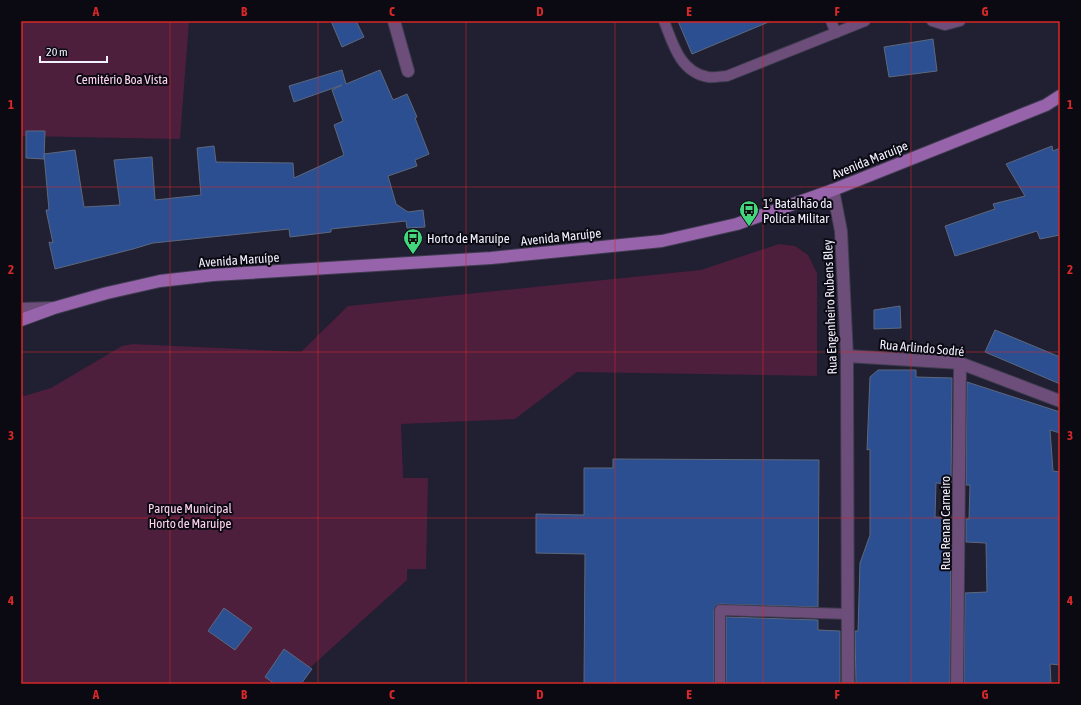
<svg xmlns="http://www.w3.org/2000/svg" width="1081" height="705" font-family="'Asap Condensed',sans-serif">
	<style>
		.green { fill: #4e1e3d }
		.building { fill: #2b4f91; stroke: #5d687d }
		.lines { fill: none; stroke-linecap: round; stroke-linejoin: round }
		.service-casing { stroke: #3e3c4e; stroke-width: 12 }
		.minor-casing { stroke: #3e3c4e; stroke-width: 14 }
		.tertiary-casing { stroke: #3e3c4e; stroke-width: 14 }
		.secondary-casing { stroke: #3e3c4e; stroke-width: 14 }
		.service { stroke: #6d4d79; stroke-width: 10 }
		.minor { stroke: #6d4d79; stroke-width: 12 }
		.tertiary { stroke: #6d4d79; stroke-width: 12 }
		.secondary { stroke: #9763ab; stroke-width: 12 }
		.grid { fill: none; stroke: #d62828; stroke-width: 1; stroke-opacity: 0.55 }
		.labels { text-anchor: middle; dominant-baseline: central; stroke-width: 4; stroke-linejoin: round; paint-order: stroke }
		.park-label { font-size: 13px; fill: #ffd3ec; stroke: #0b0a13 }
		.street-label { font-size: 13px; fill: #f1f0fd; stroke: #0b0a13 }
		.poi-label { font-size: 13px; fill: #f1f0fd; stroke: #0b0a13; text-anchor: start }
		.neatline { fill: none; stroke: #d62828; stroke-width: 1.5 }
		.grid-label { font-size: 13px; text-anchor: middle; font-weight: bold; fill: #d62828 }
	</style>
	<rect width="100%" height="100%" fill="#211f32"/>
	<path class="green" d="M 21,21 L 189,21 L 180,139 L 21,136 Z
		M 779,244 L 795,246 L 808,255 L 817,273 L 817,376 L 577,372 L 515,419 L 401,424 L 403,478 L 428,478 L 426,569 L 407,569 L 407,580 L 292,684 L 21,684 L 21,397 L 51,388 L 122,346 L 133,344 L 301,352 L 348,306 L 701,270 Z"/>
	<path class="building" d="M 331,21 L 356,21 L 364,37 L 342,47 Z
		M 678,21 L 771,21 L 692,54 Z
		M 933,39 L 937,71 L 889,77 L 884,47 Z
		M 342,70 L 346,84 L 380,70 L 393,100 L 407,94 L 417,117 L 415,118 L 429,154 L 415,160 L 417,166 L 388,176 L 396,204 L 408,212 L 423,210 L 425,227 L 407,228 L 406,221 L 331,229 L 331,232 L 290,237 L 289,229 L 153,243 L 133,249 L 55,269 L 49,242 L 53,243 L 46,210 L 49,210 L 44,154 L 75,150 L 84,207 L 120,205 L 114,160 L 152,157 L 155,200 L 201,195 L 197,148 L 214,146 L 216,162 L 293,163 L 294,178 L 344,155 L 334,125 L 343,121 L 332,90 L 342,85 L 294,102 L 289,86 Z
		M 26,131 L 45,131 L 44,159 L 26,158 Z
		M 1052,146 L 1053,151 L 1060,148 L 1060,235 L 1040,239 L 1037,231 L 955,256 L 945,226 L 995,209 L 993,204 L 1025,196 L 1006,164 Z
		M 900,306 L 901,328 L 874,329 L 874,310 Z
		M 995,330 L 1060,357 L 1060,384 L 985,352 Z
		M 878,370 L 916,370 L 916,377 L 952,378 L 951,484 L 936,483 L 935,517 L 951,518 L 950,684 L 856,684 L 855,631 L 858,631 L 860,563 L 870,535 L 870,449 L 867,450 L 870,377 Z
		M 967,382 L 1060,412 L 1060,433 L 1050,430 L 1053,471 L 1060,472 L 1060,665 L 1050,664 L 1051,684 L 964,684 L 965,593 L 987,592 L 986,543 L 966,542 L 966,519 L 969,519 L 970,485 L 966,485 Z
		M 613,459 L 819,460 L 818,607 L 720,604 L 717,605 L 714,610 L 714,684 L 584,684 L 585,554 L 536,553 L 536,514 L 584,515 L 584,468 L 613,468 Z
		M 224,608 L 252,628 L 235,650 L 208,631 Z
		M 726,617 L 818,620 L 818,630 L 840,631 L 840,684 L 726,684 Z
		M 284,649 L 312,669 L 301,684 L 275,684 L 265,677 Z"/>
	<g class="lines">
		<defs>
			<path id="service" d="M 664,21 C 673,44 680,72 708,77 C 714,78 721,76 727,76 L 865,21
				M 831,21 L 836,33
				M 932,21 L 945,25 L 960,21
				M 720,684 L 720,610 L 848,614"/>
			<path id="minor" d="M 394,21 L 408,71
				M 21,309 L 51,308
				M 847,356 L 960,363 L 1060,401
				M 957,684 L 960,363"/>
			<path id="tertiary" d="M 833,190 L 841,231 L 847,356 L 848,684"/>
			<path id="secondary" d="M 21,320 L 54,308 L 107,293 L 160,281 L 213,275 L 491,258 L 662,241 L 737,224 L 833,190 L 1046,105 L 1060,96"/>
		</defs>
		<use href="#service" class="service-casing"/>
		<use href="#minor" class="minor-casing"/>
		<use href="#tertiary" class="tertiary-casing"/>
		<use href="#secondary" class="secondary-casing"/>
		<use href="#service" class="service"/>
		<use href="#minor" class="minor"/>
		<use href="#tertiary" class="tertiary"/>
		<use href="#secondary" class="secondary"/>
	</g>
	<path class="grid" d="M 170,21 L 170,684M 318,21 L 318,684M 466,21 L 466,684M 615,21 L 615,684M 763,21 L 763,684M 911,21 L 911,684M 21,187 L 1060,187M 21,352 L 1060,352M 21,518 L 1060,518"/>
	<defs>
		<symbol id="bus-pin" viewBox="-11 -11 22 30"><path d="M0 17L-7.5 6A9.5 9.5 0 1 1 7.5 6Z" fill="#42d77c" stroke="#0b0a13"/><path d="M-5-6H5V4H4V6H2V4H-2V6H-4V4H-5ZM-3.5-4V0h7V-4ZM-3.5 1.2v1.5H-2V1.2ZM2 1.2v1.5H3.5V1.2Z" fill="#111"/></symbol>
	</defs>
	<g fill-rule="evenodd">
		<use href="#bus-pin" x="738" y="199" width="22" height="30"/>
		<use href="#bus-pin" x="402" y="227" width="22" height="30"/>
	</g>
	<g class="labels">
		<g class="park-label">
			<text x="122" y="79">Cemitério Boa Vista</text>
			<text x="190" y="508">Parque Municipal<tspan x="190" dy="15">Horto de Maruípe</tspan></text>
		</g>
		<g class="street-label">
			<text transform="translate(870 160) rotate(-22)">Avenida Maruípe</text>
			<text transform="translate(561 237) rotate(-6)">Avenida Maruípe</text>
			<text transform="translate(239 260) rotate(-4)">Avenida Maruípe</text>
			<text transform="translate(830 307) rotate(-92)">Rua Engenheiro Rubens Bley</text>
			<text transform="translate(922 348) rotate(5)">Rua Arlindo Sodré</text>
			<text transform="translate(945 523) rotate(-90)">Rua Renan Carneiro</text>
		</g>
		<g class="poi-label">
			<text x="763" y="203">1° Batalhão da<tspan x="763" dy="15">Polícia Militar</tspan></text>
			<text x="427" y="238">Horto de Maruípe</text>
		</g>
	</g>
	<rect width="1081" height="705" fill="none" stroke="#0b0a13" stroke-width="44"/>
	<path d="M40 56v6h67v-6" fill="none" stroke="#f1f0fd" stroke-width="2"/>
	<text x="46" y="56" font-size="12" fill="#f1f0fd" stroke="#0b0a13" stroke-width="3" paint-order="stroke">20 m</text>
	<rect x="22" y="22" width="1037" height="661" class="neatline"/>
	<g class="grid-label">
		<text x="96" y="16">A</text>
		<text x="244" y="16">B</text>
		<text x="392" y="16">C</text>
		<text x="540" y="16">D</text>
		<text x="689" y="16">E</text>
		<text x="837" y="16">F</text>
		<text x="985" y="16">G</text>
		<text x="11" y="109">1</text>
		<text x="1070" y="109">1</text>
		<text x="11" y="274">2</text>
		<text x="1070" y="274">2</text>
		<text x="11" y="440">3</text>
		<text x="1070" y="440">3</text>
		<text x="11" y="605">4</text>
		<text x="1070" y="605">4</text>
		<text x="96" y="699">A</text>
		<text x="244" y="699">B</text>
		<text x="392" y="699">C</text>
		<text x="540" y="699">D</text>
		<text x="689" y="699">E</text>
		<text x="837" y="699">F</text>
		<text x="985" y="699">G</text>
	</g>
</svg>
